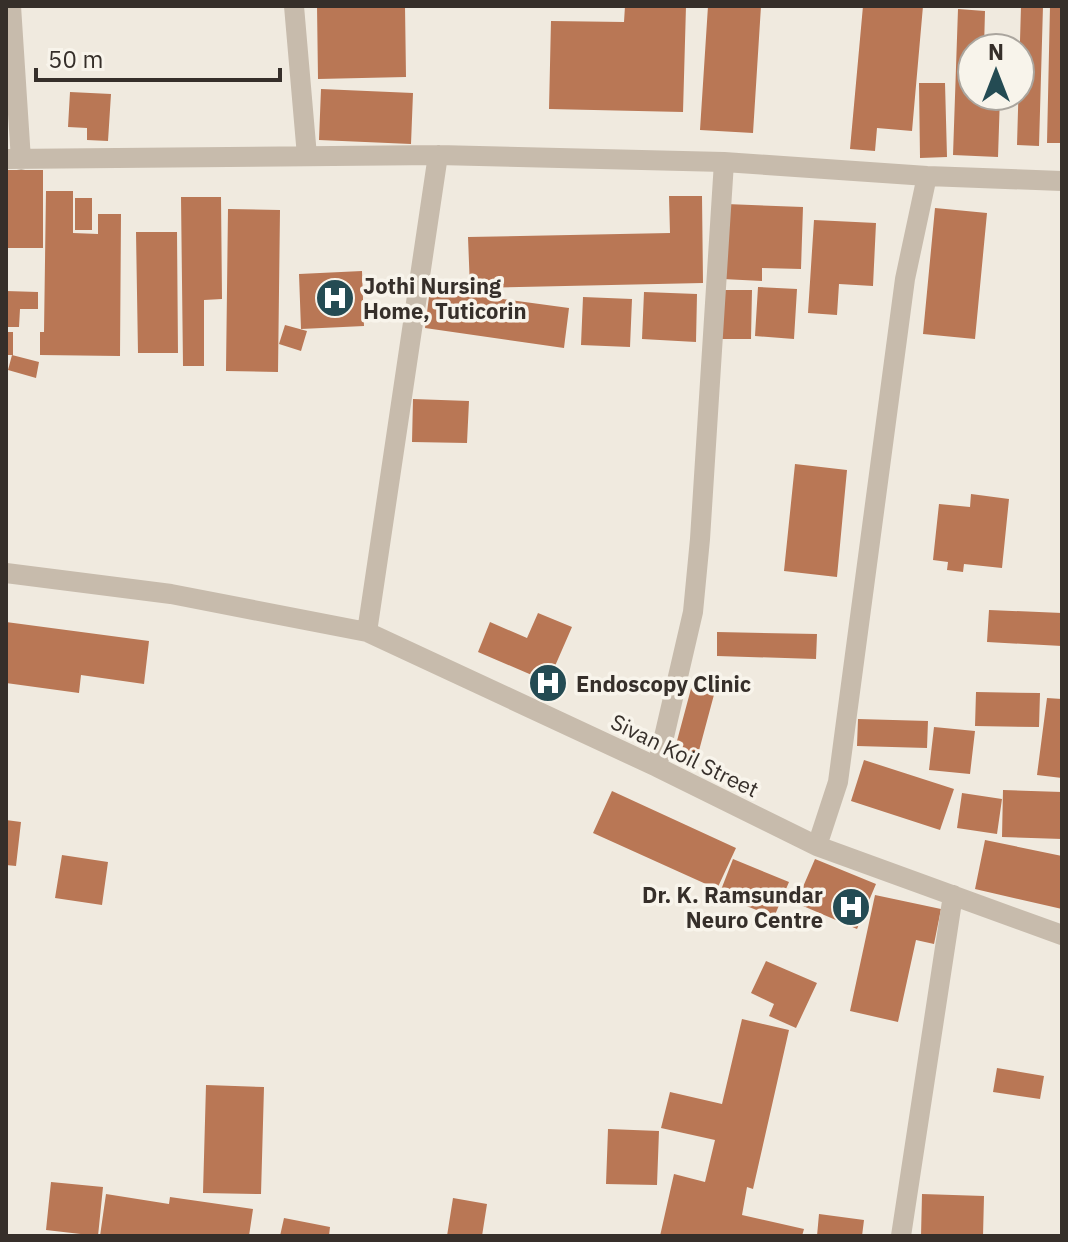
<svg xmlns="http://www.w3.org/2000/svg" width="1068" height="1242" font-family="'IBM Plex Sans',sans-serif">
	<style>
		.building { fill: #b97755 }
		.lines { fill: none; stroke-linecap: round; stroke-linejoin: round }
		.minor { stroke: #c7bbac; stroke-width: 20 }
		.labels { text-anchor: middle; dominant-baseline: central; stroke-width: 7; stroke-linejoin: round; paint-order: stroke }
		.poi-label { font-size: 22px; font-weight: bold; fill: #362f2a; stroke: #f8f4eb; text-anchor: start }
		.street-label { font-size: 22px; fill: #362f2a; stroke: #f8f4eb }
	</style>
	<rect width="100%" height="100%" fill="#f0eadf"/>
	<path class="building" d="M 317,6 L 405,6 L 406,77 L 318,79 Z
		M 625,6 L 686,6 L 683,112 L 549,109 L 551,21 L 624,22 Z
		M 708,6 L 761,6 L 753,133 L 700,130 Z
		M 863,6 L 923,6 L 912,131 L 877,128 L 875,151 L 850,149 Z
		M 1021,6 L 1043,6 L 1039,146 L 1017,145 Z
		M 1050,6 L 1062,6 L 1062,143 L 1047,143 Z
		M 958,9 L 985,11 L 984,48 L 972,48 L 972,96 L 1000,96 L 998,157 L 953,155 Z
		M 919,83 L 945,83 L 947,157 L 920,158 Z
		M 321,89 L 413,93 L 411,144 L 319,140 Z
		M 70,92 L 111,94 L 108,141 L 87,140 L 87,128 L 68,127 Z
		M 6,170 L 43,170 L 43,248 L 6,248 Z
		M 46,191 L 73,191 L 73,233 L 98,234 L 98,214 L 121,214 L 120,356 L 40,355 L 40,332 L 44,332 Z
		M 669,196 L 702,196 L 703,283 L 470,288 L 468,237 L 670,233 Z
		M 181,197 L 221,197 L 222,299 L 204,300 L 204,366 L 183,366 Z
		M 75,198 L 92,198 L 92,230 L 75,230 Z
		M 726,204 L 803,207 L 801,269 L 762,268 L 762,281 L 723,279 Z
		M 935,208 L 987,213 L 975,339 L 923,334 Z
		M 228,209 L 280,210 L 278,372 L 226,371 Z
		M 814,220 L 876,223 L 873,286 L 839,284 L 837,315 L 808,313 Z
		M 136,232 L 177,232 L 178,353 L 138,353 Z
		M 362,271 L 364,326 L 301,329 L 299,274 Z
		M 758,287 L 797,289 L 794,339 L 755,336 Z
		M 430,289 L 569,308 L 564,348 L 425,328 Z
		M 717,290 L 752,290 L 751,339 L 717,339 Z
		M 6,291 L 38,292 L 38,309 L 20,309 L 19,327 L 6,327 Z
		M 644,292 L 697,294 L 696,342 L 642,339 Z
		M 583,297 L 632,299 L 630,347 L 581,345 Z
		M 285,325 L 307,331 L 301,351 L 279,344 Z
		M 6,332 L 13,332 L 13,355 L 6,355 Z
		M 12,355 L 39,362 L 36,378 L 8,370 Z
		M 413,399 L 469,401 L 467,443 L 412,442 Z
		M 795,464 L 847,470 L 837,577 L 784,571 Z
		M 971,494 L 1009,499 L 1002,568 L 964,564 L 963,572 L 947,570 L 948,562 L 933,560 L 939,504 L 970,507 Z
		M 989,610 L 1062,613 L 1062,646 L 987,642 Z
		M 538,613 L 572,627 L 548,682 L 478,652 L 490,622 L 527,638 Z
		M 6,622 L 149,641 L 144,684 L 81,675 L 79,693 L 6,683 Z
		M 717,632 L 817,634 L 816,659 L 717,656 Z
		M 692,685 L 715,691 L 697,758 L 674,752 Z
		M 976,692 L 1040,693 L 1039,727 L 975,726 Z
		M 1047,698 L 1062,699 L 1062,778 L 1037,775 Z
		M 858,719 L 928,721 L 927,748 L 857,746 Z
		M 934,727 L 975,731 L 970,774 L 929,770 Z
		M 864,760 L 954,789 L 940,830 L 851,801 Z
		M 1003,790 L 1062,792 L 1062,839 L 1002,837 Z
		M 612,791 L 736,848 L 717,889 L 593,833 Z
		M 962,793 L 1002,799 L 997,834 L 957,828 Z
		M 6,820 L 21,822 L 16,866 L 6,865 Z
		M 985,840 L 1062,856 L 1062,909 L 975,889 Z
		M 62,855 L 108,862 L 102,905 L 55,898 Z
		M 733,859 L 789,882 L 774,917 L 719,895 Z
		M 815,859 L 876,884 L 857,929 L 796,903 Z
		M 875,895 L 941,909 L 934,944 L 916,940 L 898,1022 L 850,1011 Z
		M 766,961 L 817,983 L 796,1028 L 769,1016 L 774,1004 L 751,993 Z
		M 742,1019 L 789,1030 L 753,1189 L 747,1187 L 742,1215 L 804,1229 L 802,1236 L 660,1236 L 674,1174 L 705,1182 L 715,1140 L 661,1128 L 670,1092 L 722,1104 Z
		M 997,1068 L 1044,1076 L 1040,1099 L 993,1092 Z
		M 206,1085 L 264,1087 L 261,1194 L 203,1193 Z
		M 608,1129 L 659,1131 L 657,1185 L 606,1184 Z
		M 51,1182 L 103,1187 L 98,1236 L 46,1230 Z
		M 106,1194 L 169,1204 L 170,1197 L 253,1209 L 249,1236 L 100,1236 Z
		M 922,1194 L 984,1196 L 983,1236 L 921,1236 Z
		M 453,1198 L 487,1204 L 482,1236 L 447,1236 Z
		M 819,1214 L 864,1220 L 862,1236 L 817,1236 Z
		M 284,1218 L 330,1227 L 329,1236 L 280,1236 Z"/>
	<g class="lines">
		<path class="minor" d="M 11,6 L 21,160
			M 294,6 L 307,156
			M 6,159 L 438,155 L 724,162 L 927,176 L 1062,181
			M 6,573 L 171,594 L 367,632 L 657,767 L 817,846 L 1062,935
			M 367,632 L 438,155
			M 657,767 L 693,612 L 700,539 L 724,162
			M 817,846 L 838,782 L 905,279 L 927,176
			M 901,1236 L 953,895"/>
	</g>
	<defs>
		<symbol id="hospital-disc" viewBox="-11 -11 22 22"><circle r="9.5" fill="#244b53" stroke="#f8f4eb"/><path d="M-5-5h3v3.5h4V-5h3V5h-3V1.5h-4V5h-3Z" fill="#fff"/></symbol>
	</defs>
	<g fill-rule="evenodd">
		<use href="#hospital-disc" x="313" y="276" width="44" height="44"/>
		<use href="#hospital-disc" x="526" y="661" width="44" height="44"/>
		<use href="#hospital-disc" x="829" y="885" width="44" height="44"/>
	</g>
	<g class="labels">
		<g class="poi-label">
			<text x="363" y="285">Jothi Nursing<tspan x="363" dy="25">Home, Tuticorin</tspan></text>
			<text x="576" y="683">Endoscopy Clinic</text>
			<text x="823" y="894" text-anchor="end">Dr. K. Ramsundar<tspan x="823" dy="25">Neuro Centre</tspan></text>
		</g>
		<g class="street-label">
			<text transform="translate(685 755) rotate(26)">Sivan Koil Street</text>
		</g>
	</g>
	<rect width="1068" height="1242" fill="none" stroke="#362f2a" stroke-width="16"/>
	<g transform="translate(996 72)"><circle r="38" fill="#f8f4eb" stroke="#aaa59e" stroke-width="2"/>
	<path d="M0-6L14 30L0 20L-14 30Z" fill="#244b53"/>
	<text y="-12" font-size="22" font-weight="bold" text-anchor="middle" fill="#362f2a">N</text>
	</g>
	<path d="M36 68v12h244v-12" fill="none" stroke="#362f2a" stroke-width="4"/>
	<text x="48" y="68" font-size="24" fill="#362f2a" stroke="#f8f4eb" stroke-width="6" paint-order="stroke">50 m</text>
</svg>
